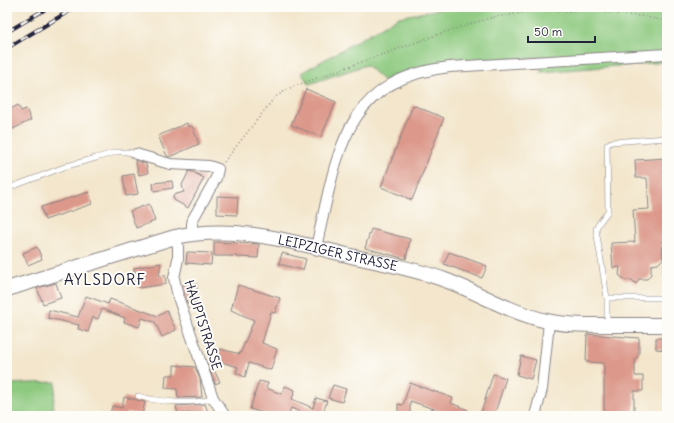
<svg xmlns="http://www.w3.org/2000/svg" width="674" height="423" font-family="Delius,sans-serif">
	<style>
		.green { fill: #8dc97f; stroke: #58765d }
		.building { fill: #dc988a }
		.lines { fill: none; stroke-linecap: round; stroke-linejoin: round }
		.lane-casing { stroke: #8a8484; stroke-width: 6 }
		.street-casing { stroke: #8a8484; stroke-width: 12 }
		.secondary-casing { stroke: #8a8484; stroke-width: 16 }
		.path { stroke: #8a8484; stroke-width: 1.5; stroke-dasharray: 1 3; stroke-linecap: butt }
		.lane { stroke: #fff; stroke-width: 5 }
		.street { stroke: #fff; stroke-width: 10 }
		.secondary { stroke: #fff; stroke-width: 14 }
		.rail-casing { stroke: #22223b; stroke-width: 4 }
		.rail { stroke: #fdfcf7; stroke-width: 2.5; stroke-dasharray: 8; stroke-linecap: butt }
		.labels { text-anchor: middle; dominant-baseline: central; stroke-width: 4; stroke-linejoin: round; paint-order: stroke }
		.street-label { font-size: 13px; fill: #22223b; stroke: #fdfcf7 }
		.quarter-label { font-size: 15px; letter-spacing: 1px; fill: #22223b; stroke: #fdfcf7 }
	</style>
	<rect width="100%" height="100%" fill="#fdfcf7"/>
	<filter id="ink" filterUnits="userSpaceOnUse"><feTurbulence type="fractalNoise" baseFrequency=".025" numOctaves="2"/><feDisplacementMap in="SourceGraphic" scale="8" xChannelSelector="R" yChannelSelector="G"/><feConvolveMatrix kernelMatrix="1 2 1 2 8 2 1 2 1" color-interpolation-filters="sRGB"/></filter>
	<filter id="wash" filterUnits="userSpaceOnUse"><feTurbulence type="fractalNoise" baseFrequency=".012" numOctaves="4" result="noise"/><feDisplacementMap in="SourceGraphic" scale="16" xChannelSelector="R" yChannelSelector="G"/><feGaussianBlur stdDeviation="0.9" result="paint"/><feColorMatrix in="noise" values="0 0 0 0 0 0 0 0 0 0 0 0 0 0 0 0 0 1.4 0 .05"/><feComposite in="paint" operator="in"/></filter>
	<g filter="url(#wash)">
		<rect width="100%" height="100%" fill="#f3e6cc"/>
		<path class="green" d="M 451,7 L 667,7 L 667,62 L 541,72 L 543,57 C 522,59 500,60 479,61 C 444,63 415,64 384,81 L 366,65 L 309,84 L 301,73 L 399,17 Z
			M 56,382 L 52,416 L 7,416 L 7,384 Z"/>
		<g id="blocks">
			<path class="building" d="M 306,89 L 336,102 L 321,137 L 291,125 Z
				M 18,105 L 21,111 L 26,109 L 31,120 L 7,132 L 7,111 Z
				M 413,105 L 444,118 L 412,200 L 381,187 Z
				M 187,123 L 188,127 L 192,126 L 199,144 L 169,157 L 167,156 L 158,136 Z
				M 667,158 L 667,240 L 662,241 L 663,259 L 658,264 L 651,265 L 651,274 L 647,279 L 639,279 L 636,284 L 632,280 L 625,280 L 619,275 L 620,267 L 613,268 L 611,243 L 635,242 L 633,210 L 649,209 L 647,178 L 636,178 L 635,160 Z
				M 135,160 L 146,164 L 148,173 L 139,175 Z
				M 189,171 L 193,172 L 204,178 L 188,208 L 174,200 L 173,195 L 184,192 L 182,185 Z
				M 134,174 L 138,194 L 126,196 L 123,176 Z
				M 172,181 L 173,188 L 154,191 L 153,183 Z
				M 89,192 L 92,204 L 45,220 L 41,207 Z
				M 217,196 L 238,197 L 237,215 L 217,214 Z
				M 149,204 L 155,221 L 136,228 L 130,211 Z
				M 371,229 L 410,239 L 406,259 L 365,248 Z
				M 214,242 L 259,244 L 258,258 L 237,257 L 237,256 L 214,256 Z
				M 37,247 L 42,259 L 28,265 L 23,253 Z
				M 187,252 L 212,253 L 211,265 L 186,263 Z
				M 449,252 L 487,266 L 482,278 L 444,264 Z
				M 282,253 L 306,259 L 303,270 L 279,264 Z
				M 161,263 L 159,276 L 165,275 L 166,284 L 139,288 L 134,275 L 134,268 Z
				M 56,283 L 61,298 L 43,304 L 37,288 Z
				M 197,284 L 197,303 L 187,303 L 182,285 Z
				M 238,285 L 280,298 L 275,313 L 271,312 L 262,343 L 277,349 L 271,370 L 249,363 L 245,377 L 236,373 L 238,367 L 218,361 L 220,349 L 240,354 L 254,320 L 231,310 Z
				M 86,296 L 108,304 L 110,299 L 158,316 L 167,311 L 176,330 L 162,337 L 155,322 L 142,318 L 139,327 L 124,322 L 125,318 L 102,309 L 98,319 L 93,317 L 88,332 L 78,329 L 79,325 L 48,318 L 49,310 L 78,317 Z
				M 587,334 L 639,338 L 639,354 L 635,360 L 635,376 L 643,376 L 643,391 L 634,391 L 634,416 L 604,416 L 604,363 L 586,362 Z
				M 656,338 L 667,338 L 667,350 L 656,349 Z
				M 521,356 L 536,360 L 531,379 L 517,375 Z
				M 210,362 L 220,382 L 215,384 L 208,364 Z
				M 174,365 L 195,367 L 200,379 L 202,397 L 178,398 L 177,389 L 165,388 L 166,375 L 174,375 Z
				M 493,374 L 506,378 L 494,416 L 480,416 Z
				M 259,381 L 268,383 L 266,388 L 282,394 L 285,386 L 295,390 L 292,399 L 313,408 L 316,398 L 327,401 L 322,416 L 311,416 L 291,408 L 288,416 L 273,416 L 250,409 Z
				M 410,383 L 453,398 L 451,403 L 468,410 L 466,416 L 455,416 L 410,401 L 410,416 L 398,416 L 398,404 L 403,405 Z
				M 333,385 L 346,389 L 342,402 L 328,398 Z
				M 124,397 L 145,402 L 142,415 L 127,412 L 126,416 L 110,414 L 112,406 L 122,408 Z
				M 205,404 L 208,412 L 178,414 L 176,406 Z"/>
		</g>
	</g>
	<g filter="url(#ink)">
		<use href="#blocks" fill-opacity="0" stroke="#8a8484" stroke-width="1"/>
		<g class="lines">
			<defs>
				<path id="lane" d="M 14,186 L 67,166 L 96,158 L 116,152 L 127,152 L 136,154
					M 607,298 L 666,298
					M 607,324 L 607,298 L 596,229 C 599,222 604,217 608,211 L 607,145 L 611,142 L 667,138
					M 666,324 L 665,272 L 667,263
					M 138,396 C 157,402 195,405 213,398"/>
				<path id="street" d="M 136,154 L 170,164 L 209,166 L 218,169 L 216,178 L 193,219 L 192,224 L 192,234
					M 175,237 L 178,246 L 178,259 L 174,278 L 178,297 L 213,398 L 225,416
					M 316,247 C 337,159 340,79 450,67 L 667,54
					M 535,416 L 542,389 L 549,322"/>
				<g id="secondary">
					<path id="s1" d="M 7,289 L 175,237 C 236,224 293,242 351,256 C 383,263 415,269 445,280 C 478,292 509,312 543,320 C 563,325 583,325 603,325 C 625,325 646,325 667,325"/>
				</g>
			</defs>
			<use href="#lane" class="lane-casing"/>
			<use href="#street" class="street-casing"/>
			<use href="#secondary" class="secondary-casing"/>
			<path class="path" d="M 224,162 L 275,97 L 292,87 L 445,32 L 493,17 L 536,11 L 589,11 L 640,16 L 667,21"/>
			<use href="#lane" class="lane"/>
			<use href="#street" class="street"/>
			<use href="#secondary" class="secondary"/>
			<defs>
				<path id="rail" d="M 7,32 L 49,7
					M 7,48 L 76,7"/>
			</defs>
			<use href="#rail" class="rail-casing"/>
			<use href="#rail" class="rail"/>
		</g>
	</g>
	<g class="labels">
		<g class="street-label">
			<text stroke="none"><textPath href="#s1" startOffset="341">LEIPZIGER STRASSE</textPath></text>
			<text transform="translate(203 325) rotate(72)">HAUPTSTRASSE</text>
		</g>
		<g class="quarter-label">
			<text x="105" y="279">AYLSDORF</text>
		</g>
	</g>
	<rect width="674" height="423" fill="none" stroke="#fdfcf7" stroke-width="24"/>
	<path d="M528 36v6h67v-6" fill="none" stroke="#22223b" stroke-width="2"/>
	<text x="534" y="36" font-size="12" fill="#22223b" stroke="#fdfcf7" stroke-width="3" paint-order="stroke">50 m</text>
</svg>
